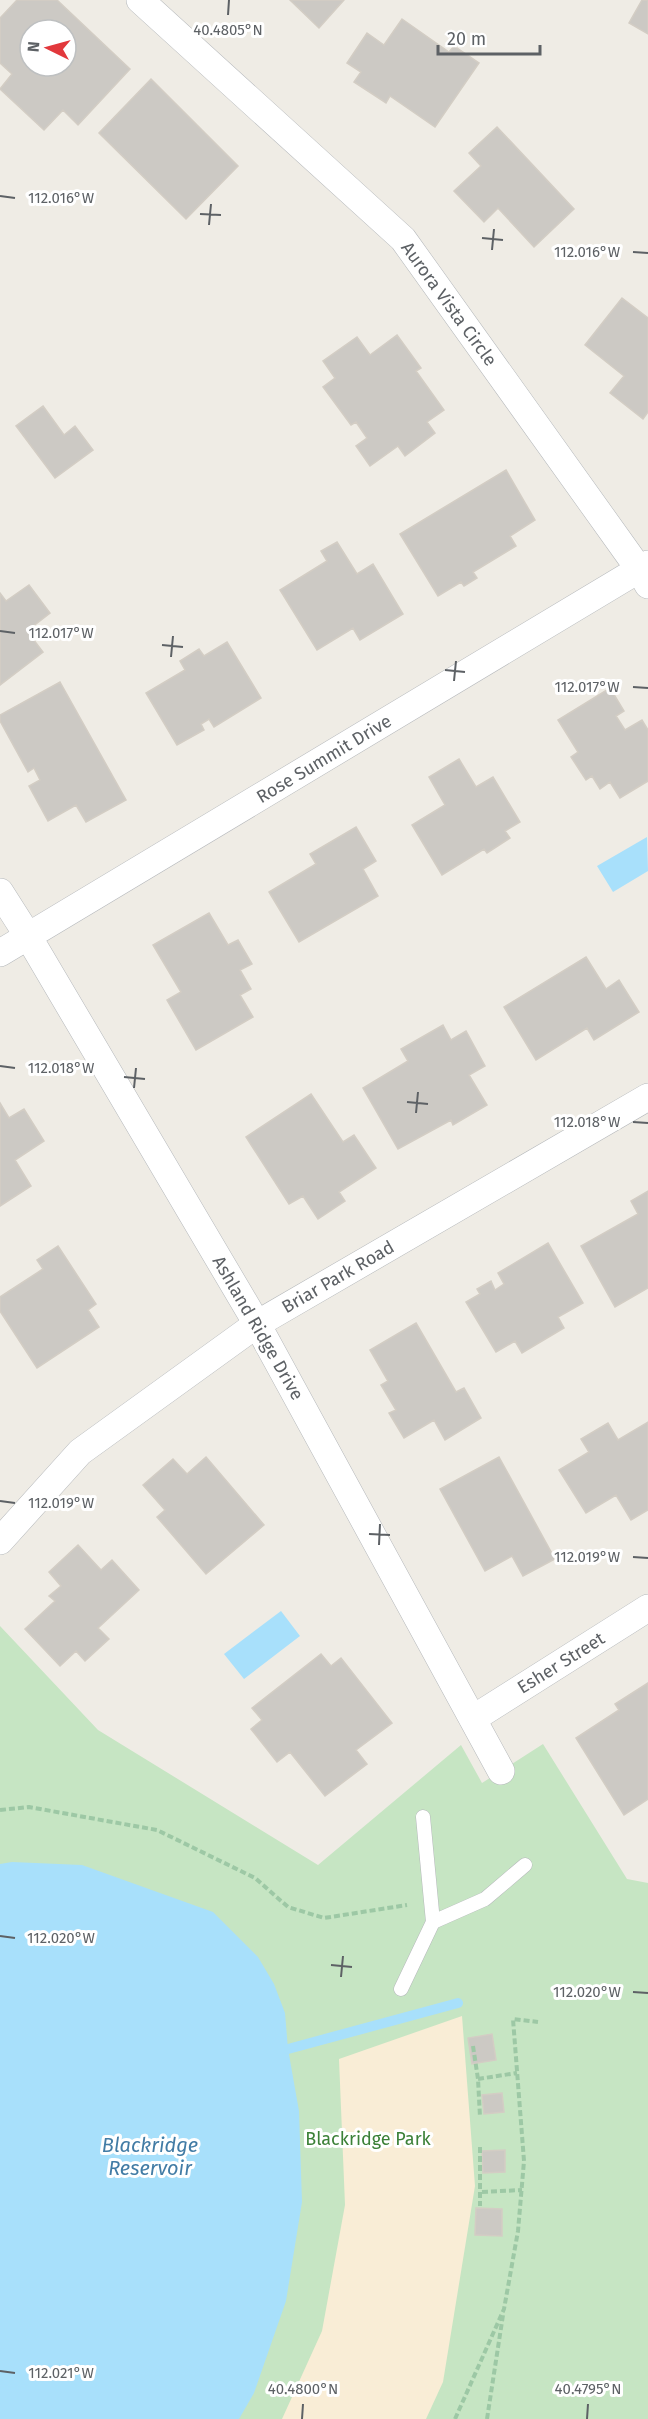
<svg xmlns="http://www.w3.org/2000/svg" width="648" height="2419" font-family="'Fira Sans',sans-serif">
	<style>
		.green { fill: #c6e5c3 }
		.sand { fill: #f9edd6 }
		.water { fill: #a8e0fb }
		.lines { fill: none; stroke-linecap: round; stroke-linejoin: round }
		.stream { stroke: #a8e0fb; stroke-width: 10 }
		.building { fill: #ccc9c4; stroke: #d3cdc4; stroke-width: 1.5; fill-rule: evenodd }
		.service-casing { stroke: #b5b8bb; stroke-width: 15 }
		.minor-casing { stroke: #b5b8bb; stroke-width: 28 }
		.path { stroke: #9dc8a5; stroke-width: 4; stroke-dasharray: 6 3; stroke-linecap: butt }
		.service { stroke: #fff; stroke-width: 14 }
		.minor { stroke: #fff; stroke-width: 27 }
		.ticks { fill: none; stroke: #5d6165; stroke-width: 2 }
		.labels { text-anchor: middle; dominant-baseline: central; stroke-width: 6; stroke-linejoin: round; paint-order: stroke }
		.street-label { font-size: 18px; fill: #5d6165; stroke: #fff }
		.park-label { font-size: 18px; fill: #3c8138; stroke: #fff }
		.water-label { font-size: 20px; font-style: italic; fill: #427ca5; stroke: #fff }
		.ticks-label { font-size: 15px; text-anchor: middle; fill: #5d6165; stroke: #fff; stroke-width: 6; stroke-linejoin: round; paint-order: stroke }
	</style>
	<rect width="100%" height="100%" fill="#efece5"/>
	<path class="green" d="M 0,1626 L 98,1730 L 318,1865 L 461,1745 L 482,1783 L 543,1744 L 627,1879 L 648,1883 L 648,2419 L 0,2419 Z"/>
	<path class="sand" d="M 462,2016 L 475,2186 L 443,2382 L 426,2419 L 282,2419 L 322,2331 L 345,2205 L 339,2059 Z"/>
	<path class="water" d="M 647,837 L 648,871 L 613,892 L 597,866 Z
		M 281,1611 L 300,1636 L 244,1679 L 224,1654 Z
		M 12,1862 L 82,1865 L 213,1912 L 258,1957 L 274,1984 L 285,2013 L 288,2049 L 299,2111 L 302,2202 L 286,2301 L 254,2393 L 239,2419 L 0,2419 L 0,1864 Z"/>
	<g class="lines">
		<path class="stream" d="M 288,2049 L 458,2003"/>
	</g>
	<path class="building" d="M 17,0 L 57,0 L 130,69 L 78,125 L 63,110 L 44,130 L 0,89 L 12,74 L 0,63 L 0,18 ZM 30,30 L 66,30 L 66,66 L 30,66 Z
		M 290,0 L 344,0 L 319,28 Z
		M 642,0 L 648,0 L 648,34 L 629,23 Z
		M 402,19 L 449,52 L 454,46 L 479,63 L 435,127 L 390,96 L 386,103 L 354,82 L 361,72 L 347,63 L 367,33 L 384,45 Z
		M 151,79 L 238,166 L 186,219 L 99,133 Z
		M 497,127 L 574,209 L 534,247 L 498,208 L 484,222 L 454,191 L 481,166 L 469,153 Z
		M 622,298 L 648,318 L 648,412 L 643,419 L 610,393 L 624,376 L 585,345 Z
		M 397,335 L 421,368 L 416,371 L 444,410 L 427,422 L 435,433 L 405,456 L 398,446 L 370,466 L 356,446 L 367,438 L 356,422 L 351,425 L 323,387 L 335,378 L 323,361 L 357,337 L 370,355 Z
		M 43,406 L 64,435 L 75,426 L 93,450 L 55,478 L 16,426 Z
		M 506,470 L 535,520 L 510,536 L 516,546 L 473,572 L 477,578 L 464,586 L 461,582 L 438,596 L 400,534 Z
		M 337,542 L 357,574 L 373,564 L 403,614 L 360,640 L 353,628 L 317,650 L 280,590 L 327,561 L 321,551 Z
		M 29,585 L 50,613 L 27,631 L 43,652 L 0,685 L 0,593 L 6,601 Z
		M 227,642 L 261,698 L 214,727 L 209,719 L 201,724 L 204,730 L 177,745 L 146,693 L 185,670 L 180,661 L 199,649 L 204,656 Z
		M 60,682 L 126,800 L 86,822 L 76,805 L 48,821 L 29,786 L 40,780 L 34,768 L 28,772 L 0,721 L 0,715 Z
		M 610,688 L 624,711 L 616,716 L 625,730 L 642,720 L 648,730 L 648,781 L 620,798 L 610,782 L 600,789 L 592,776 L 586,780 L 571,757 L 578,752 L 558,720 Z
		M 459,759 L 476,787 L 493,777 L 520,822 L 505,831 L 510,838 L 487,853 L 484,849 L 442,875 L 412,825 L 445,805 L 429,777 Z
		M 356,827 L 376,861 L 363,869 L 378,896 L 299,942 L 269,892 L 316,864 L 310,854 Z
		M 209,913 L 228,945 L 238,940 L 252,964 L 240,970 L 251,989 L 240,995 L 253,1017 L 196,1050 L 167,1000 L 181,992 L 153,945 Z
		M 586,957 L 606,989 L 619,980 L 639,1012 L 594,1040 L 587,1028 L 536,1060 L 504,1007 Z
		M 443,1025 L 451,1040 L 466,1031 L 485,1066 L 469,1075 L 487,1105 L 453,1125 L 451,1120 L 398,1149 L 363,1088 L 408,1061 L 401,1049 Z
		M 311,1094 L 343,1142 L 354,1135 L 376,1168 L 339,1192 L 345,1201 L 318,1219 L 303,1196 L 289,1204 L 246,1137 Z
		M 0,1103 L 9,1118 L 24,1109 L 44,1141 L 15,1160 L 31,1186 L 0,1206 Z
		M 648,1191 L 648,1288 L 615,1307 L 581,1246 L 638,1214 L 631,1201 Z
		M 548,1243 L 583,1303 L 558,1317 L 564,1328 L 522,1353 L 515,1341 L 496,1352 L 466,1302 L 480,1294 L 477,1289 L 491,1281 L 495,1290 L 504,1284 L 498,1273 Z
		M 58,1246 L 96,1304 L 88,1310 L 99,1327 L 37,1368 L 0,1311 L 0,1297 L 43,1269 L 37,1260 Z
		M 416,1323 L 456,1392 L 464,1388 L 481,1418 L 445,1440 L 434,1420 L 404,1438 L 389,1413 L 396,1410 L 381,1385 L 388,1381 L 370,1350 Z
		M 648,1422 L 648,1510 L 631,1520 L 616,1495 L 586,1513 L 559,1470 L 589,1452 L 581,1439 L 608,1423 L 618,1440 Z
		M 206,1457 L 264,1525 L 206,1574 L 157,1517 L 165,1510 L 143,1485 L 173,1459 L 187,1474 Z
		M 499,1457 L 555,1559 L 523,1576 L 512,1556 L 485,1571 L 440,1489 Z
		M 78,1545 L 101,1570 L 112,1560 L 139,1590 L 98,1628 L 109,1639 L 85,1661 L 76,1651 L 60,1666 L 25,1629 L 55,1601 L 49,1596 L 61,1586 L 49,1572 Z
		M 321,1654 L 331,1666 L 341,1658 L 392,1723 L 356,1750 L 367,1764 L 325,1796 L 290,1752 L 277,1762 L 251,1729 L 262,1720 L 252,1708 Z
		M 648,1683 L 648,1799 L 624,1815 L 576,1738 L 619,1710 L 615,1704 Z
		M 492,2034 L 496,2060 L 472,2064 L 468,2038 Z
		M 502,2093 L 504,2112 L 484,2114 L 482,2095 Z
		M 505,2150 L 505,2172 L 483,2173 L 482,2151 Z
		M 476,2208 L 502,2209 L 502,2236 L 475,2235 Z"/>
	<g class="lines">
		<defs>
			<path id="service" d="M 423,1817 L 433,1922 L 485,1899 L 525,1865
				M 401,1989 L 433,1922"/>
			<path id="minor" d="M 140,0 L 403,239 L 639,569 L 648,585
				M 0,892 L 28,936 L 257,1324 L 501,1771
				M 0,953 L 648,564
				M 0,1541 L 80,1452 L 257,1324 L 648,1097
				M 474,1718 L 648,1608"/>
		</defs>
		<use href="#service" class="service-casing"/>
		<use href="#minor" class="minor-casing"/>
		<path class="path" d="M 0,1810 L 29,1807 L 157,1830 L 255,1878 L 288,1907 L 324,1918 L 407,1905
			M 473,2046 L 478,2079 L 480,2117
			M 478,2079 L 517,2073
			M 480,2147 L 480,2206
			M 482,2192 L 522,2190
			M 455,2419 L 504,2309 L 518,2231 L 524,2161 L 513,2019 L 538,2022
			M 487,2419 L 503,2315"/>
		<use href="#service" class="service"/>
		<use href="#minor" class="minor"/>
	</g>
	<path class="ticks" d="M 228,15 L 229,0M 0,196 L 15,198M 200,214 L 221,215M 209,225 L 211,204M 482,238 L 503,240M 492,250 L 494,229M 633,252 L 648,253M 0,631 L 15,633M 162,645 L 183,647M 171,657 L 173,636M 445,670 L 465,672M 454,681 L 456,661M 633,687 L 648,688M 0,1066 L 15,1068M 124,1077 L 145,1079M 134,1088 L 136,1068M 407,1102 L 428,1104M 416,1113 L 418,1092M 633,1122 L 648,1123M 0,1501 L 15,1503M 369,1534 L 390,1535M 379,1545 L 380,1524M 633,1557 L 648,1558M 0,1936 L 15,1938M 331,1965 L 352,1967M 341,1977 L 343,1956M 633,1992 L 648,1993M 0,2371 L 15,2373M 302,2419 L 303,2404M 587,2419 L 588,2404"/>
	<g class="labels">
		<g class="street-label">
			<text transform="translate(449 304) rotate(54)">Aurora Vista Circle</text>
			<text transform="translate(324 759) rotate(-31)">Rose Summit Drive</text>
			<text transform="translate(338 1277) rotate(-30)">Briar Park Road</text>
			<text transform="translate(258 1328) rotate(60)">Ashland Ridge Drive</text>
			<text transform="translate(561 1663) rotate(-32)">Esher Street</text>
		</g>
		<g class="park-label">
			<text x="368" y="2139">Blackridge Park</text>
		</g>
		<g class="water-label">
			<text x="150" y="2145">Blackridge<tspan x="150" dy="23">Reservoir</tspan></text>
		</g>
	</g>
	<g class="ticks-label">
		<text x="228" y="35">40.4805°N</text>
		<text x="61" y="203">112.016°W</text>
		<text x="587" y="257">112.016°W</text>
		<text x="61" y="638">112.017°W</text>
		<text x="587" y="692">112.017°W</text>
		<text x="61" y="1073">112.018°W</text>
		<text x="587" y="1127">112.018°W</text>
		<text x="61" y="1508">112.019°W</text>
		<text x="587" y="1562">112.019°W</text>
		<text x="61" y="1943">112.020°W</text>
		<text x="587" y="1997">112.020°W</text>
		<text x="61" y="2378">112.021°W</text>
		<text x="303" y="2394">40.4800°N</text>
		<text x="588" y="2394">40.4795°N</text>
	</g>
	<g transform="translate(48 48) rotate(275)"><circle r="28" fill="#ffffff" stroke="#bec0c1" stroke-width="1.5"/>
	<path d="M0-4.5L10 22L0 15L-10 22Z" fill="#e2383c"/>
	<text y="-9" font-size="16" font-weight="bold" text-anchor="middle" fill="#5d6165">N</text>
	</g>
	<path d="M438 45v9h102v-9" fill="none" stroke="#5d6165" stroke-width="3"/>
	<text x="447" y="45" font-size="18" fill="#5d6165" stroke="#ffffff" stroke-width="4.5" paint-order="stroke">20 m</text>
</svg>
